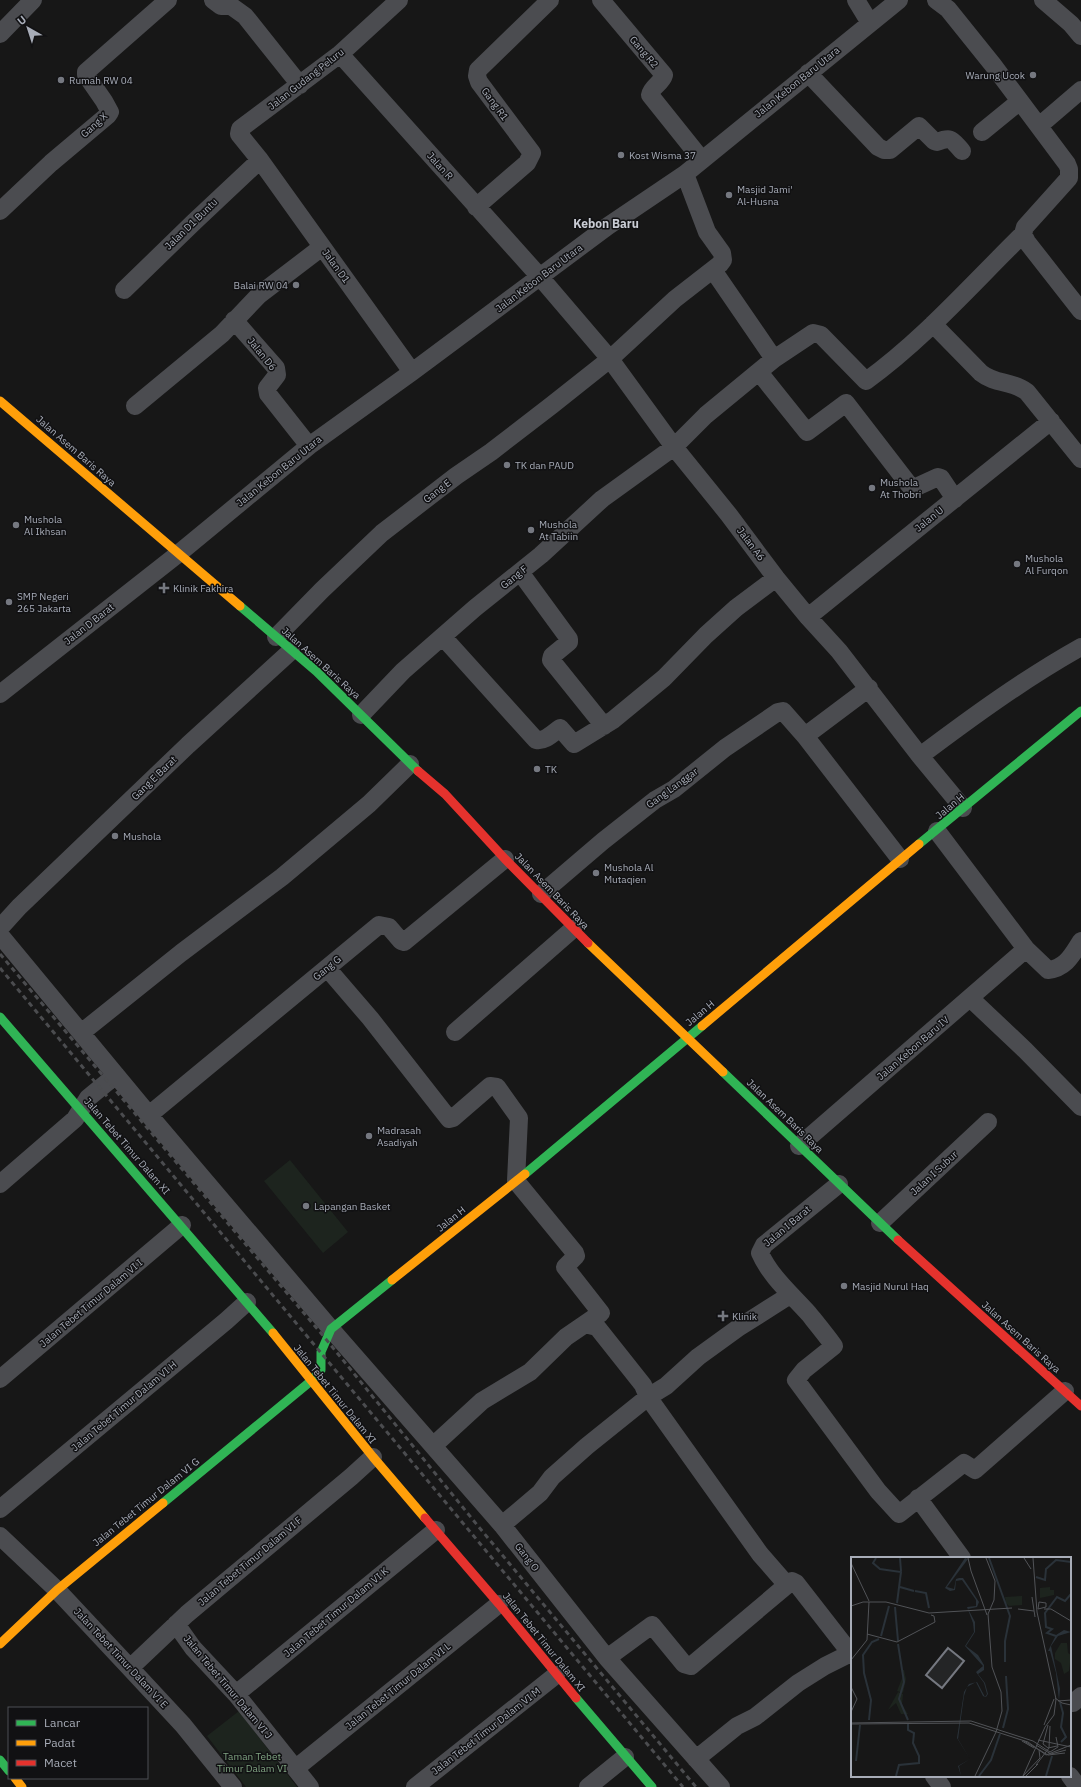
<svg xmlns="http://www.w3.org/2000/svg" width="1081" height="1787" font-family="'IBM Plex Sans',sans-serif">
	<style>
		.green { fill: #1d241e }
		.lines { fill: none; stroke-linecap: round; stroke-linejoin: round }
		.street { stroke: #4b4c50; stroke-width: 18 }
		.fast { stroke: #30b455; stroke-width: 9 }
		.slow { stroke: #ff9f0a; stroke-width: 9 }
		.jam { stroke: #e5322d; stroke-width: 9 }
		.rail { stroke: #4b4c4f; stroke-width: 3; stroke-dasharray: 5 4; stroke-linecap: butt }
		.poi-dot { fill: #757880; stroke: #111113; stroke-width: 1.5 }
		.labels { text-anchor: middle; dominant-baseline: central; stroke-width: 3; stroke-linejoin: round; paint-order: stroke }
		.street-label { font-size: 10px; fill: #a8adb8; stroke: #111113 }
		.poi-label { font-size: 10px; fill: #a8adb8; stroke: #111113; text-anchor: start }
		.park-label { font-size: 10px; fill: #7fa381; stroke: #111113 }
		.quarter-label { font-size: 12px; font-weight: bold; fill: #c9ccd4; stroke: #111113 }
		.inset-river { fill: none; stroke: #2a3239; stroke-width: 2 }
		.inset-road { fill: none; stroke: #515357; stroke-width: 1 }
		.view { fill: #757880; fill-opacity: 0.15; stroke: #757880; stroke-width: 2 }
		.inset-edge { fill: none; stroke: #a8adb8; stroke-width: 2 }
	</style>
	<rect width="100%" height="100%" fill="#171717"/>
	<path class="green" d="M 290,1160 L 348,1232 L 323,1253 L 264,1181 Z
		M 239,1711 L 297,1787 L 246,1787 L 207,1736 Z"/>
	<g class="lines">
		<path class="street" d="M 213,0 L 221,6 L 231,6 L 245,16 L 300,85
			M 399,0 L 340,54 L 240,129 L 239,134 L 260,160 L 412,372
			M 601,0 L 664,75 C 662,83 651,87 650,95 L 702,160
			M 856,0 L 870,23
			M 936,0 L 948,9 L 993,65 L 1067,164 L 1069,169 L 1069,178 L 1025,227 L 1023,234 L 1027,242 L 1081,311
			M 1043,0 L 1071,24 L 1081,36
			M 0,34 L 33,0
			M 340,54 L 540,277 L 610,359 L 674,447 L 729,515 L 776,578 L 808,617 L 839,651 L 920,756 L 963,808
			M 808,73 L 878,147 L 884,150 L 890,150 L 919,126 L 934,141 L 937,142 C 952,136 952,140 962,151
			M 1039,126 L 1081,90
			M 982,132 L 1020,101
			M 476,207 L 527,163 L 532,153 L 479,82 L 477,76 L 478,70 L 550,0
			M 0,211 L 51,163 L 108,115 L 110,112 L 104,101 L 86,75 L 86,72 L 168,0
			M 713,270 L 774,359
			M 124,290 L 194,222 L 260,160
			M 234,320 L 276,368 L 277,375 L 267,388 L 268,394 L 309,446
			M 933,324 L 981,373 C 996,385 1011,380 1027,392 L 1081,459
			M 759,372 L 807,432 L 846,403 L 910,486 L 914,488 L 938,477 L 941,478 L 955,499
			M 135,406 L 222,334 L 259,295 L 322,247
			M 520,572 L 569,639 L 569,642 L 552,656 L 551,660 L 604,726
			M 808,617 L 1051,421
			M 276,637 L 322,590 L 382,533 L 456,476 L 491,452 L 552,405 L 610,359 L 675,299 L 720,264 L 723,260 L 722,253 L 707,232 L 685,174
			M 443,637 L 536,740 C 545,742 553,733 560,728 L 574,744 L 613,720 L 664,678 L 706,635 L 736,608 L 776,578
			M 869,688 L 805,736 L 900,859
			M 0,694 L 178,554 L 309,446 L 412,372 L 608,226 L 685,174 L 899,0
			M 361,715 L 403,671 L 475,608 L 541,555 L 602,499 L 674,447 L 706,415 L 774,359 L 813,333 L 821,335 L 866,381 C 924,339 972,284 1023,234
			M 920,756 C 972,717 1024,679 1081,647
			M 937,831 L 1026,949 L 1048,970 C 1066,968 1072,955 1081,941
			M 541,894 L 603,841 L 655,800 L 674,789 L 725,748 L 778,712 L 783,711 L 805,736
			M 0,928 L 19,907 L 188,745 L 291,651
			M 0,935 L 149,1115 L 331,1329 L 502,1525 L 607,1658 L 721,1787
			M 327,968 L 370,1018 L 449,1119 L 453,1118 L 490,1086 L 497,1087 L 519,1118 L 516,1181 L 575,1253 L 576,1256 L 565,1267 L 601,1313 L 585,1324
			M 970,998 L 1025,1050 L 1081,1107
			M 455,1032 L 573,929
			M 81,1033 L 181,953 L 282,877 L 369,804 L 410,764
			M 149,1115 L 379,925 L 389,927 L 401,941 L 404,942 L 505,859
			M 799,1146 L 1026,949
			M 0,1184 L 75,1119 L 88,1098 L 116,1075
			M 839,1184 L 764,1245 L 760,1253 C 770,1276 792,1295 809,1314 C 817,1324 826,1335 834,1346 L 804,1370 L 796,1380 L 878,1491 L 899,1514 L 964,1463 L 975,1470 L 1065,1391
			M 880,1223 L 988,1122
			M 0,1379 L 182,1225
			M 433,1446 L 482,1401 L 530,1372 L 566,1337 L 585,1324 L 597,1327 L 643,1385 L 648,1397 L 760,1554 L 787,1585 L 792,1581 L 796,1583 L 852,1655
			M 918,1498 L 962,1558
			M 0,1509 L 226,1321 L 247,1302
			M 502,1525 L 540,1493 L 552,1477 L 587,1446 L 648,1397 L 666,1386 L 698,1357 L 738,1328 L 790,1295
			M 0,1536 L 57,1590 L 130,1668 L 183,1725 L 233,1787
			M 176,1624 L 193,1648 L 236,1694 L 310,1787
			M 607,1658 L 652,1625 L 684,1664 L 691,1666 L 787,1585
			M 130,1668 L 187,1614 L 351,1477 L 373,1457
			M 236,1694 L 436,1530
			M 1073,1703 L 1081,1696
			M 696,1759 L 737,1726 L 755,1717 L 798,1683 L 825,1666 L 851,1653
			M 296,1768 L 499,1604
			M 934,1776 L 942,1787
			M 1070,1776 L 1078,1787
			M 415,1787 L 556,1675
			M 588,1787 L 625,1757"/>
		<path class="fast" d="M 240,606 L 316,671 L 418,771
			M 919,844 L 1081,711
			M 0,1017 L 273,1333
			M 723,1072 L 898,1240
			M 525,1174 L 702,1026
			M 163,1503 L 311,1381 L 321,1370 L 321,1352 L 331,1329 L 392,1280
			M 576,1698 L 652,1787
			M 0,1760 L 9,1771"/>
		<path class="slow" d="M 0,401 L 240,606
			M 588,943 L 723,1072
			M 702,1026 L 919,844
			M 392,1280 L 525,1174
			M 273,1333 L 373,1457 L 425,1518
			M 0,1644 L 57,1590 L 163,1503
			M 15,1778 L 22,1787"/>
		<path class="jam" d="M 418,771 L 445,794 L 505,859 L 588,943
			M 898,1240 L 1081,1406
			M 425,1518 L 499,1604 L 576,1698"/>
		<path class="rail" d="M 0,954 L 325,1338 L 478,1526 L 696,1787
			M 0,968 L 683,1787"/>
	</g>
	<g class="poi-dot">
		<circle cx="1033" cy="75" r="4"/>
		<circle cx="61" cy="80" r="4"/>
		<circle cx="621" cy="155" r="4"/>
		<circle cx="729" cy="195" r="4"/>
		<circle cx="296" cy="285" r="4"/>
		<circle cx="507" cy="465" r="4"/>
		<circle cx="872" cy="488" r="4"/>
		<circle cx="16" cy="525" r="4"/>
		<circle cx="531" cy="530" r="4"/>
		<circle cx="1017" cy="564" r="4"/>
		<path d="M162 582h4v4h4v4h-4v4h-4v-4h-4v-4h4z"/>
		<circle cx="9" cy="602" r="4"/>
		<circle cx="537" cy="769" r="4"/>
		<circle cx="115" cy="836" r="4"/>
		<circle cx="596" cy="873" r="4"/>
		<circle cx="369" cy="1136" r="4"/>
		<circle cx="306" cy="1206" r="4"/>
		<circle cx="844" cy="1286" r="4"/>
		<path d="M721 1310h4v4h4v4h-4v4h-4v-4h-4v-4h4z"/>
	</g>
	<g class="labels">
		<g class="street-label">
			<text transform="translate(644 52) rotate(50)">Gang R2</text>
			<text transform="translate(306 79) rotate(-38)">Jalan Gudang Peluru</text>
			<text transform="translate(797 82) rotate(-39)">Jalan Kebon Baru Utara</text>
			<text transform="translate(495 104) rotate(54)">Gang R1</text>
			<text transform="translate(94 125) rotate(-42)">Gang X</text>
			<text transform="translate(440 166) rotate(48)">Jalan R</text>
			<text transform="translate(191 224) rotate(-44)">Jalan D1 Buntu</text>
			<text transform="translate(336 266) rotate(54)">Jalan D1</text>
			<text transform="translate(539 278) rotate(-37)">Jalan Kebon Baru Utara</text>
			<text transform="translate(262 354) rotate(51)">Jalan D6</text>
			<text transform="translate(76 451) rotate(41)">Jalan Asem Baris Raya</text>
			<text transform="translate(279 471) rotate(-39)">Jalan Kebon Baru Utara</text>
			<text transform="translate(437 491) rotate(-38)">Gang E</text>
			<text transform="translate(929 519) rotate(-39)">Jalan U</text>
			<text transform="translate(751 544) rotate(53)">Jalan A6</text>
			<text transform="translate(514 577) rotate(-39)">Gang F</text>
			<text transform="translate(89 624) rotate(-38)">Jalan D Barat</text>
			<text transform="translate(321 663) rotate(42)">Jalan Asem Baris Raya</text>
			<text transform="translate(154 778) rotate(-44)">Gang E Barat</text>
			<text transform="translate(672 788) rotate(-36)">Gang Langgar</text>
			<text transform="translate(950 806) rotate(-40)">Jalan H</text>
			<text transform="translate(552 891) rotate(46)">Jalan Asem Baris Raya</text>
			<text transform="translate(327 968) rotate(-39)">Gang G</text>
			<text transform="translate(700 1013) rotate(-40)">Jalan H</text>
			<text transform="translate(913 1048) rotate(-41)">Jalan Kebon Baru IV</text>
			<text transform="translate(785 1116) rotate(44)">Jalan Asem Baris Raya</text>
			<text transform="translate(127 1146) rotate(49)">Jalan Tebet Timur Dalam XI</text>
			<text transform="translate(934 1173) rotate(-43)">Jalan I Subur</text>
			<text transform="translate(451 1219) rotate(-39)">Jalan H</text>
			<text transform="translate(787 1226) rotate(-40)">Jalan I Barat</text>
			<text transform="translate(91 1303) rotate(-40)">Jalan Tebet Timur Dalam VI I</text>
			<text transform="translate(1021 1337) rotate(42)">Jalan Asem Baris Raya</text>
			<text transform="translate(335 1394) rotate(51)">Jalan Tebet Timur Dalam XI</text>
			<text transform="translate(124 1406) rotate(-40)">Jalan Tebet Timur Dalam VI H</text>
			<text transform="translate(146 1502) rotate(-39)">Jalan Tebet Timur Dalam VI G</text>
			<text transform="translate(527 1557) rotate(52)">Gang O</text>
			<text transform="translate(250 1561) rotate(-40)">Jalan Tebet Timur Dalam VI F</text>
			<text transform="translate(336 1612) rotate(-40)">Jalan Tebet Timur Dalam VI K</text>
			<text transform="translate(544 1642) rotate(51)">Jalan Tebet Timur Dalam XI</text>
			<text transform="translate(121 1658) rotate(47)">Jalan Tebet Timur Dalam VI E</text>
			<text transform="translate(398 1686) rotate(-39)">Jalan Tebet Timur Dalam VI L</text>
			<text transform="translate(228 1687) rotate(50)">Jalan Tebet Timur Dalam VI J</text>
			<text transform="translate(486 1731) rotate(-38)">Jalan Tebet Timur Dalam VI M</text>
		</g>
		<g class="poi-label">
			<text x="1025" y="75" text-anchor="end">Warung Ucok</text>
			<text x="69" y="80">Rumah RW 04</text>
			<text x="629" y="155">Kost Wisma 37</text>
			<text x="737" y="189">Masjid Jami'<tspan x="737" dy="12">Al-Husna</tspan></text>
			<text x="288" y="285" text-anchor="end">Balai RW 04</text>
			<text x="515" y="465">TK dan PAUD</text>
			<text x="880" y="482">Mushola<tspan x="880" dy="12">At Thobri</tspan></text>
			<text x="24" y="519">Mushola<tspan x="24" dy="12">Al Ikhsan</tspan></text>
			<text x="539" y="524">Mushola<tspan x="539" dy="12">At Tabiin</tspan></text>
			<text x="1025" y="558">Mushola<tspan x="1025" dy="12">Al Furqon</tspan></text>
			<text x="173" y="588">Klinik Fakhira</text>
			<text x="17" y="596">SMP Negeri<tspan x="17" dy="12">265 Jakarta</tspan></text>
			<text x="545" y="769">TK</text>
			<text x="123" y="836">Mushola</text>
			<text x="604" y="867">Mushola Al<tspan x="604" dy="12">Mutaqien</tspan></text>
			<text x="377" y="1130">Madrasah<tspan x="377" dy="12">Asadiyah</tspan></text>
			<text x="314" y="1206">Lapangan Basket</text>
			<text x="852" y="1286">Masjid Nurul Haq</text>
			<text x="732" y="1316">Klinik</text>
		</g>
		<g class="park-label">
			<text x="252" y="1756">Taman Tebet<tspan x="252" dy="12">Timur Dalam VI</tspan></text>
		</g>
		<g class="quarter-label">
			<text x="606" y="223">Kebon Baru</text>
		</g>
	</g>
	<g transform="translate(851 1557)">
		<rect width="220" height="220" fill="#171717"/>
		<path d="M 199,30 L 199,33 L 203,33 L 203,38 L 189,41 L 189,31 ZM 171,39 L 171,48 L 158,49 L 155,46 L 154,40 ZM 210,86 L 216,86 L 217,96 L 220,98 L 218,114 L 213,117 L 210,106 L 204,102 L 204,96 ZM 51,113 L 53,113 L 55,122 L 52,136 L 46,134 L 52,119 ZM 47,135 L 52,137 L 51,148 L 57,157 L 50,157 L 45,146 L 37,153 Z" fill="#1d241e"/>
		<path d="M 114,1 L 117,2 L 96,30 L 103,32 L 105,22 L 108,21 L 112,21 L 128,45 L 126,50 L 117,52 L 124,65 L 124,75 L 115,89 L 127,98 L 133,108 L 133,113 L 127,117 L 134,126 L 137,137 L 135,140 L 134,140 L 132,139 L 125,125 L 116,130 L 113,139 L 107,182 L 119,202 L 108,209 L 110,219 L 107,209 L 119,202 L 106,181 L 113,135 L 118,127 L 126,125 L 134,140 L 136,137 L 133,126 L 125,115 L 132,109 L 114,89 L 123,75 L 122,66 L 116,50 L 125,49 L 125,43 L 111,23 L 105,24 L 104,33 L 99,34 L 94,31 ZM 213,73 L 220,75 L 207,79 L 200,89 L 209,132 L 208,144 L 205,116 L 199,94 L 197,94 L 205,78 Z" fill="#2a3239"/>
		<path class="inset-river" d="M 25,1 L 22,6 L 29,12 L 50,15 L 46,46M 49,1 L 50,14M 138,1 L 159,59 L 154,84 L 154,105M 185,20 L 194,23 L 195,12 L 205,3 L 220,5M 49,30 L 63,34M 64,34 L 75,36 L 78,51M 44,50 L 47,84M 30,79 L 38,49M 205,79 L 196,76 L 201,72 L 195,70 L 194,56 L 206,40 L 214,44 L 220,37M 47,87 L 53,125 L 48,142 L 57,163M 209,145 L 212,156 L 210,170 L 215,180 L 210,185M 18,163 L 20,143 L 13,116 L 12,98 L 21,85 L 28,82M 152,171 L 157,152 L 155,119M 5,204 L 9,168M 45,219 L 48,208 L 68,206 L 68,199 L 62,186 L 63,176 L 57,173 L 57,167M 128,219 L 140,203 L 149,177M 195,219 L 201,199"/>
		<path class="inset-road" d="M 117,1 L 120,14 L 136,58M 173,1 L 180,12M 0,6 L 18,44M 181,40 L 184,60M 0,49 L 12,45 L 35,45 L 78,56 L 161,51M 167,52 L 183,54M 187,52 L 188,45 L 195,46 L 195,50 L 187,52M 193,52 L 200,52 L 220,64M 16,77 L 46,85 L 84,65 L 83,59 L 80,58M 0,103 L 16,83 L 18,45M 0,130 L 6,142 L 0,155M 204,141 L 211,146 L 220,148M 207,144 L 220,143M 0,166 L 120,164 L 182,184 L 199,195 L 207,190 L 205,180M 0,167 L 118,166 L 177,185 L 195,198 L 220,188M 193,168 L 203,142M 197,168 L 192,187 L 197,191 L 206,189M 187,183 L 220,190M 171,184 L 183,191M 173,184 L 197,198 L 214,196M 185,188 L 200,197 L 215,193M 185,208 L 198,191 L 199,169M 124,219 L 145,175 L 151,154 L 150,135 L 141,110 L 137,57 L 143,43 L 144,24 L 135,1M 172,219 L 194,170 L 203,158 L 205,142 L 186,55 L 182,1M 172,219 L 189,201 L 188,193M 175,219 L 187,207"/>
		<path class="view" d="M 97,91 L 113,104 L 91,131 L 75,118 Z"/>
		<rect width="220" height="220" class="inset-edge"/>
	</g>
	<rect x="8" y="1707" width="140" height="72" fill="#111113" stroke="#4d4f55"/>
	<rect x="16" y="1720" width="20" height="6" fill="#30b455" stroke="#4d4f55"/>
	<text x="44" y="1727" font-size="12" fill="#a8adb8">Lancar</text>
	<rect x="16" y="1740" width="20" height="6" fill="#ff9f0a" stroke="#4d4f55"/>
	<text x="44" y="1747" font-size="12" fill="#a8adb8">Padat</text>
	<rect x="16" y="1760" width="20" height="6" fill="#e5322d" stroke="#4d4f55"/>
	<text x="44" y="1767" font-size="12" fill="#a8adb8">Macet</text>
	<g transform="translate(28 28) rotate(321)" stroke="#111113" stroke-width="3" paint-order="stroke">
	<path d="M0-3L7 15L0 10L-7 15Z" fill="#a8adb8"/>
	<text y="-6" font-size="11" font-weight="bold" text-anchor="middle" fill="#a8adb8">U</text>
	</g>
</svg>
